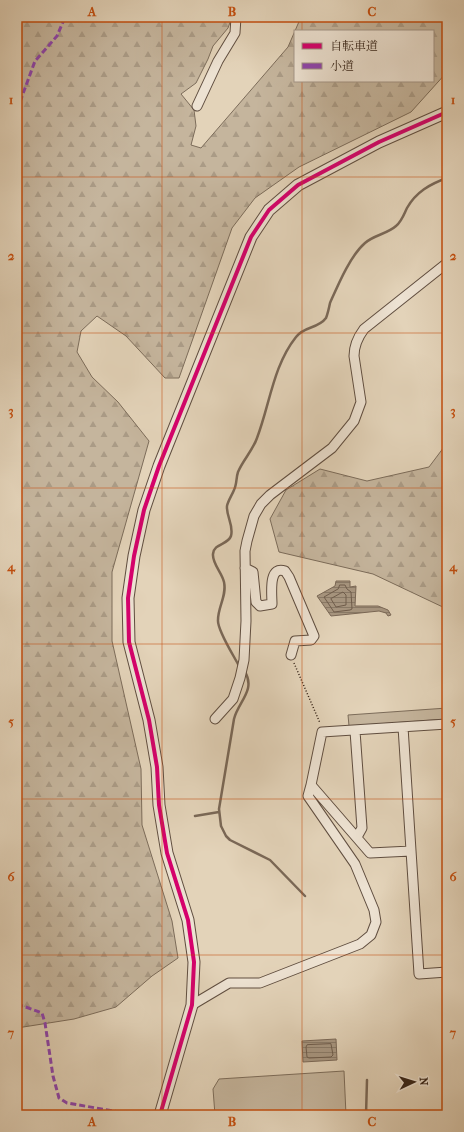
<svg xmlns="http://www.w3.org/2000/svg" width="464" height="1132" font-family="'IM FELL French Canon','Noto Serif JP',serif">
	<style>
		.green { fill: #c5b59d; stroke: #7c6c5a }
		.forest { fill: url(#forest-firs); stroke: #7c6c5a; fill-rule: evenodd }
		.water { fill: url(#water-rules); stroke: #7a6857 }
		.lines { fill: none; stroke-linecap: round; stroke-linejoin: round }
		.shore { stroke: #6e5c4c; stroke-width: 1 }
		.stream { stroke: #7a6857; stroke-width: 2.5 }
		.minor-casing { stroke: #604e40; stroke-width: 11 }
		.tertiary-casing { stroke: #604e40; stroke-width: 13 }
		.path { stroke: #342217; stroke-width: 1.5; stroke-dasharray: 1 2; stroke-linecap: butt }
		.minor { stroke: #ede2d2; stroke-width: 9 }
		.tertiary { stroke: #ede2d2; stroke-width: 11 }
		.quiet { stroke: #8e44ad; stroke-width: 3; stroke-dasharray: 6 3; stroke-linecap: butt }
		.cycleway-casing { stroke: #ede2d2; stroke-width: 6 }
		.cycleway { stroke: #d6006c; stroke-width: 4 }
		.grid { fill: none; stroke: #c44e0e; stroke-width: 1; stroke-opacity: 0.55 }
		.neatline { fill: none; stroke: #c44e0e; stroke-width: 1.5 }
		.grid-label { font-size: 13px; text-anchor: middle; font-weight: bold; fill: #c44e0e }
	</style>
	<defs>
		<pattern id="forest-firs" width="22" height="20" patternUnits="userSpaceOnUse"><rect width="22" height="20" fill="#c5b59d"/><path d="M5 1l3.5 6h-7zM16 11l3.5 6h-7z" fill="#aa9b86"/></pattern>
		<pattern id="water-rules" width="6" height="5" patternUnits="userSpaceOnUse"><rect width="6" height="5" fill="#a89782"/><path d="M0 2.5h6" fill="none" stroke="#8a7b69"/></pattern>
	</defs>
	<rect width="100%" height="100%" fill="#e3d3b9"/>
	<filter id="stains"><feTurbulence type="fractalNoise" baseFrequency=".005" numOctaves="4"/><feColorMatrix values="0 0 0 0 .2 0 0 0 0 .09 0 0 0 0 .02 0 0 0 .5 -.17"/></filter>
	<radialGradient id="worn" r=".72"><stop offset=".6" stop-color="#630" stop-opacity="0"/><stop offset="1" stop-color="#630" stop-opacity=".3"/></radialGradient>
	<path class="green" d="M 447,708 L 447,719 L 349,726 L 348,715 Z
		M 344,1071 L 346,1115 L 215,1115 L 213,1089 L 219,1079 Z"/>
	<path class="forest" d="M 17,17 L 232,17 L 228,28 L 213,46 L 208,59 L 196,83 L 181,94 L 194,110 L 196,126 L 191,145 L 201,148 L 288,47 L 301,17 L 447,17 L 447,72 L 411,112 L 299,167 L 255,198 L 232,228 L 179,378 L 165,378 L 126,336 L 97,316 L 81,331 L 77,352 L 92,377 L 118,402 L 149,441 L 112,572 L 112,641 L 141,769 L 142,825 L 172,921 L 178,958 L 152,976 L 116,1007 L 74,1019 L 17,1028 ZM 295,31 L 433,31 L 433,81 L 295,81 Z
		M 447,443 L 447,609 L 373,574 L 279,552 L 270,519 L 286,490 L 320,469 L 367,481 L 429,467 Z"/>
	<path class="water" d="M 336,581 L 350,581 L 350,587 L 356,586 L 355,606 L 378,606 L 388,610 L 391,615 L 388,616 L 386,613 L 379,611 L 331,616 L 317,596 L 335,586 Z
		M 336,1039 L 337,1060 L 303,1062 L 302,1041 Z"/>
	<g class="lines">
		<path class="shore" d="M 340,585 L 345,585 L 347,589 L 351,592 L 352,609 L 350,610 L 334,612 L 324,597 L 338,589 Z
			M 341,593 L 343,592 L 346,595 L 346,605 L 336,607 L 331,599 Z
			M 331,1044 L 333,1055 L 331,1057 L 309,1058 L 307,1057 L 306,1047 L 307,1045 Z"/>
		<path class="stream" d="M 239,666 C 234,656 217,630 218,620 C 218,606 227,596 224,582 C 222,573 212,563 213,554 C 214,543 228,545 231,536 C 234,525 226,516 227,506 C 228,501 232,495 234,490 C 237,484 236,478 238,472 C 243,460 253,450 257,438 C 270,404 273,366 296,337 C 304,326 318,329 326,318 C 328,313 329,308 330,303 C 338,285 350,256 365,243 C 374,235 387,234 396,226 C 402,221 404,214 407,208 C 416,192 430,184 447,178
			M 245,672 C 256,690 238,702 234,719 L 219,809 L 221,826 L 226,836 L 230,840 L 270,860 L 305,896
			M 195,816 L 219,812
			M 366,1115 L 367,1080"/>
		<defs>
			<path id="minor" d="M 197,106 L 218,61 L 235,33 L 236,17
				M 245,568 L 253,572 L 256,602 L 260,606 L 272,604 C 272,594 268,565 285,571 L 289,577 L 314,636 L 311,640 L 295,641 L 291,655
				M 215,719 L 233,699 L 240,678 L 244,660 L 246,621 L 245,551 L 247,541 L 254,516 L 261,504 L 270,495 L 332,448 L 354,421 L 361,402 L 354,356 C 354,346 358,337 364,329 L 447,263
				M 403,727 L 419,974 L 447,972
				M 355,731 L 362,828 L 357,837
				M 411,851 L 370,853 L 311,785 L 322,732 L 447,724
				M 192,1005 L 229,983 L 260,983 L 360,944 L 371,935 L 376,922 L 374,910 L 355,864 L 308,796 L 311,785"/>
			<path id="tertiary" d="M 160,1115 L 192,1005 L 194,962 L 188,920 L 167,853 L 159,805 L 157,767 L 149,720 L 129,642 L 128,598 L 134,556 L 144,510 L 159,466 L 251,237 L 269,210 L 298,185 L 379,142 L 447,112"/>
		</defs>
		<use href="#minor" class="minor-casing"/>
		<use href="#tertiary" class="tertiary-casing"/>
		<path class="path" d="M 294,663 L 320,723"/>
		<use href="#minor" class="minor"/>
		<use href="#tertiary" class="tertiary"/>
		<path class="quiet" d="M 17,110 L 35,61 L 57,36 L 65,17
			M 17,1005 L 23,1006 L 42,1013 L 45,1023 L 53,1076 L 59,1098 L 67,1103 L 137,1115"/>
		<defs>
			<path id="cycleway" d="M 160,1115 L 192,1005 L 194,962 L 188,920 L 167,853 L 159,805 L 157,767 L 149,720 L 129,642 L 128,598 L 134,556 L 144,510 L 159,466 L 251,237 L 269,210 L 298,185 L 379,142 L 447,112"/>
		</defs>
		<use href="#cycleway" class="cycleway-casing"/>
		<use href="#cycleway" class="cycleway"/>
	</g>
	<path class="grid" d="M 162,17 L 162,1115M 302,17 L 302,31M 302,81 L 302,1115M 17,177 L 447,177M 17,333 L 447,333M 17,488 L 447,488M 17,644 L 447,644M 17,799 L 447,799M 17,955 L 447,955"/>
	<rect width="464" height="1132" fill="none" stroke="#e3d3b9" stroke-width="44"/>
	<rect x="294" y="30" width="140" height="52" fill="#ede2d2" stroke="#a39587"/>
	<rect x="302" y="43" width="20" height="6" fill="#d6006c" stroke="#a39587"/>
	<text x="330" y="50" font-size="12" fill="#342217">自転車道</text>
	<rect x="302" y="63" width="20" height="6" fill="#8e44ad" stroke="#a39587"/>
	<text x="330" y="70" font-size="12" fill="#342217">小道</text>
	<g transform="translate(414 1082) rotate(86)" stroke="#ede2d2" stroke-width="3" paint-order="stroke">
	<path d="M0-3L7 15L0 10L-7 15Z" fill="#342217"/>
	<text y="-6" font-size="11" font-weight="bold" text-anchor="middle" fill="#342217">N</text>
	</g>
	<rect x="22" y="22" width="420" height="1088" class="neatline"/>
	<g class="grid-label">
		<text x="92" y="16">A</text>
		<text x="232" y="16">B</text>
		<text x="372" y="16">C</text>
		<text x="11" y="104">1</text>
		<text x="453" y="104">1</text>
		<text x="11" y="260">2</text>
		<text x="453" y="260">2</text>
		<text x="11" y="415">3</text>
		<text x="453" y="415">3</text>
		<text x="11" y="571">4</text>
		<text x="453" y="571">4</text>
		<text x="11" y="726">5</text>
		<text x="453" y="726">5</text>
		<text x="11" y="881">6</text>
		<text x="453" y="881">6</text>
		<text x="11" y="1037">7</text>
		<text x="453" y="1037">7</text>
		<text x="92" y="1126">A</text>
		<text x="232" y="1126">B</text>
		<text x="372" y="1126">C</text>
	</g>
	<rect width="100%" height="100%" filter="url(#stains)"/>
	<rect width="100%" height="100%" fill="url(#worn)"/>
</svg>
